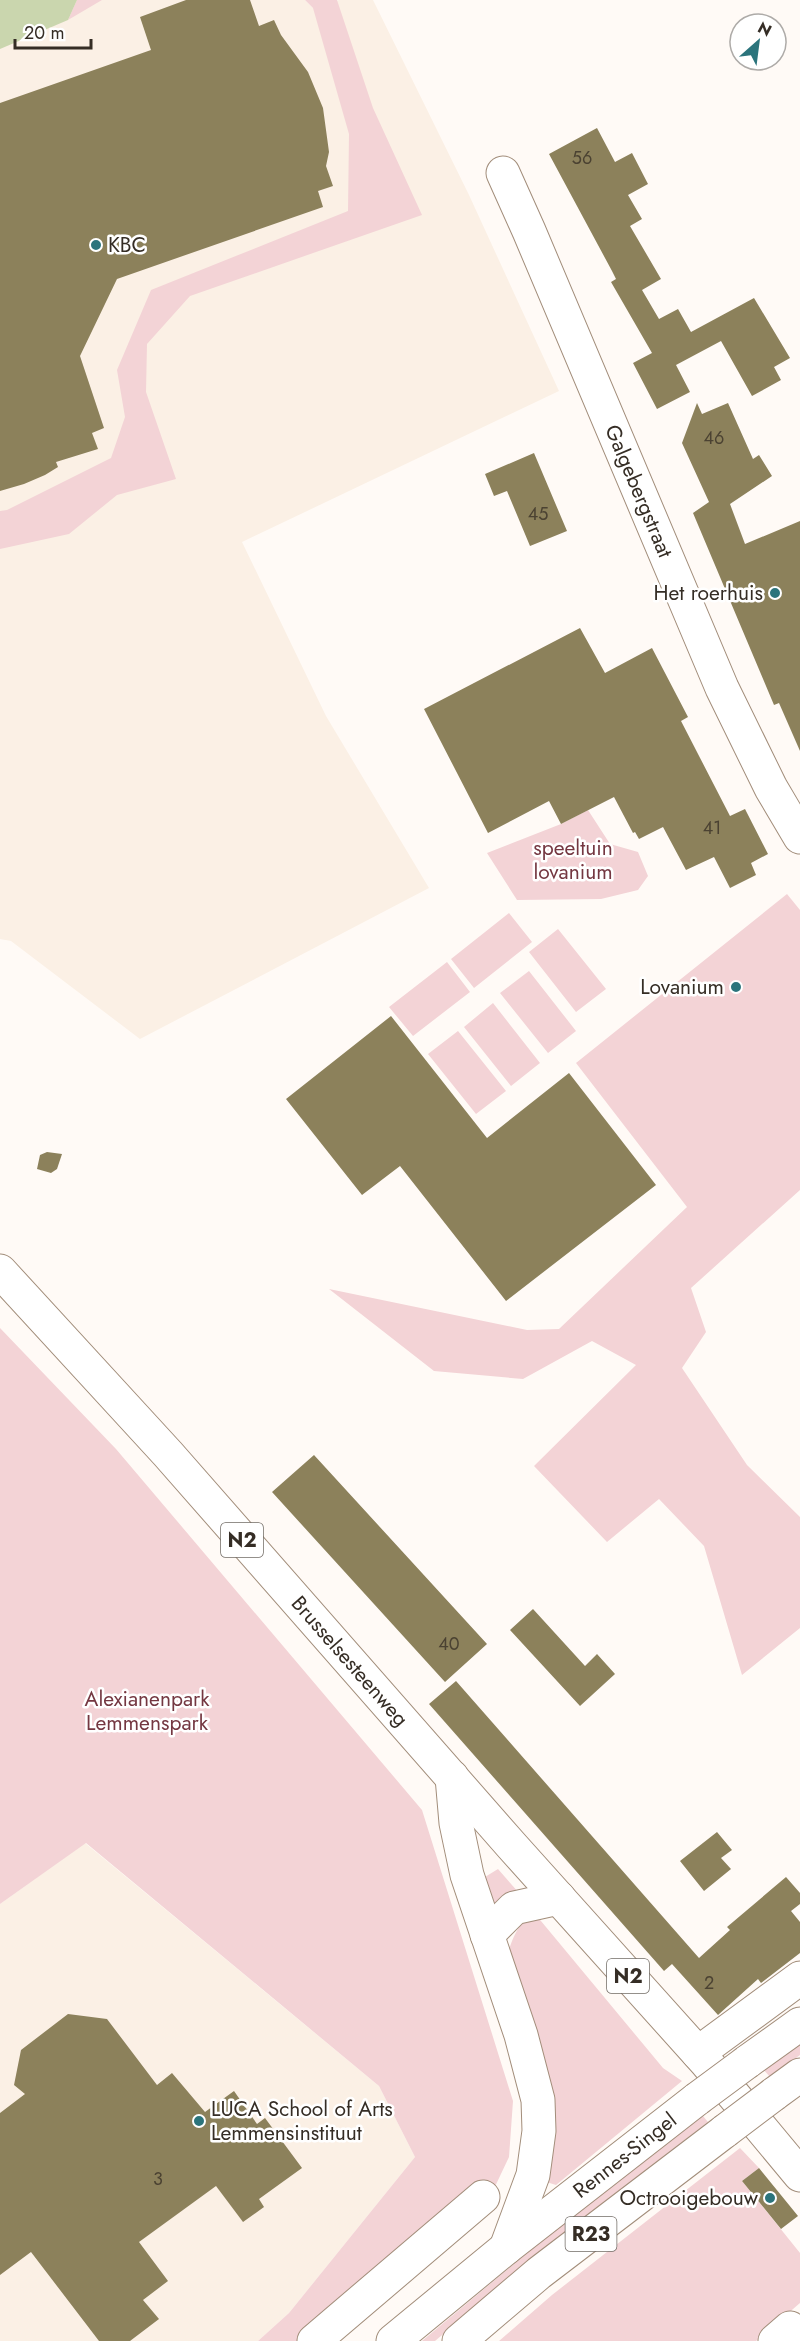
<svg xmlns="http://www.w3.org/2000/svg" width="800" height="2341" font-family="Jost,sans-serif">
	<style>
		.built { fill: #fbf0e5 }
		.green { fill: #f3d3d6 }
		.water { fill: #cad6ae }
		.building { fill: #8c815b }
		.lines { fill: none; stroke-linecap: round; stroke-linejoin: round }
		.minor-casing { stroke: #a28d7a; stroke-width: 35 }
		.major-casing { stroke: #a28d7a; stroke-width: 35 }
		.minor { stroke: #fff; stroke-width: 33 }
		.major { stroke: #fff; stroke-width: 33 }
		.major-bridge-casing { stroke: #a28d7a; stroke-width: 35; stroke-linecap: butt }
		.major-bridge { stroke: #fff; stroke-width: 33 }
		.poi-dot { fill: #2b747c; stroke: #fff; stroke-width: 2 }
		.labels { text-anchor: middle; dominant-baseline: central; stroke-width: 5; stroke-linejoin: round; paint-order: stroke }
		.number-label { font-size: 18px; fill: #4b4232 }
		.shield { fill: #fff; stroke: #726c66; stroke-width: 1.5 }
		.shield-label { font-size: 20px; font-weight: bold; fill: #352d25 }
		.poi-label { font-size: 21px; fill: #352d25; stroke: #fff; text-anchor: end }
		.street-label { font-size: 21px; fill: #352d25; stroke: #fff }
		.park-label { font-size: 21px; fill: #743741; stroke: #fff }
	</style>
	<rect width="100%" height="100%" fill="#fffaf6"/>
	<path class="built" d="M 0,0 L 305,0 L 313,8 L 339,0 L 373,0 L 469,195 L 559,391 L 242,542 L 326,716 L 429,888 L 140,1039 L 11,941 L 0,939 Z
		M 85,1843 L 379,2086 L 415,2157 L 289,2313 L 258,2341 L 0,2341 L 0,1904 Z"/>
	<path class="green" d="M 77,0 L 102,0 L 68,20 Z
		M 305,0 L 337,0 L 373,108 L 422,215 L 190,296 L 147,344 L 146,392 L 176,479 L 117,495 L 69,534 L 0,549 L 0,511 L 7,510 L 111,458 L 125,417 L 117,370 L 151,290 L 348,211 L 349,134 L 313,8 Z
		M 588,810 L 610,844 L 638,852 L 648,876 L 638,890 L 601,899 L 517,900 L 487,853 L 561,824 Z
		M 787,894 L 800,910 L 800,1190 L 691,1288 L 706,1332 L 682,1368 L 747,1465 L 800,1517 L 800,1628 L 742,1675 L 704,1546 L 659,1499 L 607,1542 L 534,1466 L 636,1365 L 592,1341 L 523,1379 L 434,1371 L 329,1289 L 527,1330 L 559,1329 L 687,1207 L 576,1063 Z
		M 509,913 L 532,942 L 474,988 L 451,959 Z
		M 558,929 L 606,989 L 576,1012 L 529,952 Z
		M 447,962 L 470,992 L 413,1036 L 389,1007 Z
		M 529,971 L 576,1031 L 548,1053 L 500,993 Z
		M 493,1003 L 540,1063 L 511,1086 L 464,1027 Z
		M 458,1031 L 506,1091 L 476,1114 L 428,1054 Z
		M 0,1328 L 116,1449 L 422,1810 L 513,2101 L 509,2157 L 491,2195 L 338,2341 L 258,2341 L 289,2313 L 415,2157 L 379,2086 L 86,1843 L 0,1904 Z
		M 498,1869 L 519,1893 L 495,1908 L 485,1877 Z
		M 536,1915 L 663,2068 L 682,2081 L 556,2185 L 540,2180 L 509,1950 C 513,1937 521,1917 536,1915 Z
		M 800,2043 L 800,2055 L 770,2077 L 763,2069 Z
		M 703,2116 L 708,2122 L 536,2256 L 435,2341 L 422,2341 L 569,2218 Z
		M 740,2148 L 759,2168 L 742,2181 L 800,2253 L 800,2303 L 756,2341 L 499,2341 L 552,2295 Z"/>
	<path class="water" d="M 0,0 L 77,0 L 68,20 L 0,49 Z"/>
	<path class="building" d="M 186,0 L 250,0 L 259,26 L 274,20 L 281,35 L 308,72 L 323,108 L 329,152 L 326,166 L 333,186 L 318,191 L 323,207 L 117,279 L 80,356 L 104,428 L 92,433 L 98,449 L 56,462 L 58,467 L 45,475 L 24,484 L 0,491 L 0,103 L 151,50 L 140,17 Z
		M 597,128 L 615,162 L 632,153 L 648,184 L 628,195 L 642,219 L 630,226 L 661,279 L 642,290 L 659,319 L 678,309 L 691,332 L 754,298 L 790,358 L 774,367 L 781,380 L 752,396 L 721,341 L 676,365 L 690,392 L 657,409 L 633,363 L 652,353 L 611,282 L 616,279 L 612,271 L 549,154 Z
		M 697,403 L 702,414 L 728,403 L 753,459 L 759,455 L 772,476 L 730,504 L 745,544 L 800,521 L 800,751 L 779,703 L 774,705 L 693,513 L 709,502 L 682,443 Z
		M 534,453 L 567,531 L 530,546 L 507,491 L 494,496 L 485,474 Z
		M 580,628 L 605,673 L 652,648 L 688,717 L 681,721 L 730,816 L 745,809 L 768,854 L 751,863 L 756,875 L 730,888 L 714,857 L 686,870 L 663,827 L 639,839 L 635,832 L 633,833 L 614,797 L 561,824 L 549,801 L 488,833 L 424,709 Z
		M 391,1016 L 487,1138 L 569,1073 L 656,1185 L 506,1301 L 400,1166 L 362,1195 L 286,1099 Z
		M 47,1152 L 62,1154 L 57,1169 L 51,1173 L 37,1169 L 40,1155 Z
		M 314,1455 L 487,1644 L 445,1682 L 272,1492 Z
		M 533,1609 L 585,1666 L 597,1654 L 615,1674 L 580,1706 L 510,1630 Z
		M 456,1681 L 699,1958 L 730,1930 L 727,1927 L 786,1877 L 800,1893 L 800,1904 L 791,1911 L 800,1922 L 800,1953 L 761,1983 L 758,1979 L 718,2015 L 672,1964 L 664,1971 L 429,1704 Z
		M 717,1832 L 732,1850 L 721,1858 L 731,1869 L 704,1891 L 680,1861 Z
		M 68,2014 L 107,2019 L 157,2085 L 172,2073 L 205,2112 L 234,2091 L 257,2124 L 265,2118 L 302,2168 L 259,2199 L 264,2207 L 243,2222 L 216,2186 L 139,2242 L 168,2281 L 143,2300 L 159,2319 L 130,2341 L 99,2341 L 31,2252 L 0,2275 L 0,2113 L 25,2094 L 14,2085 L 21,2050 Z
		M 759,2168 L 798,2216 L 781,2229 L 742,2181 Z"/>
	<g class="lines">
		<defs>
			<g id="minor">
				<path id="s1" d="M 503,173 L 529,231 L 722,688 L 771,788 L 800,837"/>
				<path d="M 314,2341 L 483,2197"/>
				<path d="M 775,2341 L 790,2328 L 798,2341"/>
			</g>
			<g id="major">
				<path id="s2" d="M 0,1271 L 168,1454 L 512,1846 L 706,2062 L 800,2175"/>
				<path d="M 452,1777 L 456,1823 L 467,1875 L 521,2035 L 538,2100 L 539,2131 L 533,2175 L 506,2248"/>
				<path d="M 487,1935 L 514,1908 L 559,1898"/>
				<path d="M 698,2053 L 800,1978"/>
				<path d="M 747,2062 L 800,2024"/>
				<path d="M 774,2094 L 800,2075"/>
				<path id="s3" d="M 393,2341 L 506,2248 L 697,2099"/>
				<path d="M 459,2341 L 539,2273 L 725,2131"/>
			</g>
		</defs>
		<use href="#minor" class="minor-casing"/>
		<use href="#major" class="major-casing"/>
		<use href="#minor" class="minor"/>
		<use href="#major" class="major"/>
		<defs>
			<path id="major-bridge" d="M 697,2099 L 747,2062
				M 725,2131 L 774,2094"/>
		</defs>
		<use href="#major-bridge" class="major-bridge-casing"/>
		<use href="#major-bridge" class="major-bridge"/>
	</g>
	<g class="poi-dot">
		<circle cx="96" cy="245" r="6"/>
		<circle cx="775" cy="593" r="6"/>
		<circle cx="736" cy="987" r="6"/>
		<circle cx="199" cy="2121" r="6"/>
		<circle cx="770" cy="2198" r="6"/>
	</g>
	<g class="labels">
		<g class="number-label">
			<text x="582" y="158">56</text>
			<text x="714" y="438">46</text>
			<text x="538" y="514">45</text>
			<text x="712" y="828">41</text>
			<text x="449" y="1644">40</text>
			<text x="709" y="1983">2</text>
			<text x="158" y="2179">3</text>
		</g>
		<g class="shield">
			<rect x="221" y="1523" width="42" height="34" rx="4.5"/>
			<rect x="607" y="1959" width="42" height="34" rx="4.5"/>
			<rect x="565.5" y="2217" width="51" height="34" rx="4.5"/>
		</g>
		<g class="shield-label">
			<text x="242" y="1540">N2</text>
			<text x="628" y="1976">N2</text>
			<text x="591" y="2234">R23</text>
		</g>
		<g class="poi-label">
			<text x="108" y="245" text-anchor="start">KBC</text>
			<text x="763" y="593">Het roerhuis</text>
			<text x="724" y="987">Lovanium</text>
			<text x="211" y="2109" text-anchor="start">LUCA School of Arts<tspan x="211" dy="24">Lemmensinstituut</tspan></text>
			<text x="758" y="2198">Octrooigebouw</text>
		</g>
		<g class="street-label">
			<text stroke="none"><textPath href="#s1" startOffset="346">Galgebergstraat</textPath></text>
			<text stroke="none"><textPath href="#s2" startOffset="524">Brusselsesteenweg</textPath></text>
			<text stroke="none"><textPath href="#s3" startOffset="297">Rennes-Singel</textPath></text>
		</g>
		<g class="park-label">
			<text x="573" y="848">speeltuin<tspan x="573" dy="24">lovanium</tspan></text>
			<text x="147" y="1699">Alexianenpark<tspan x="147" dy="24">Lemmenspark</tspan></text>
		</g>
	</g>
	<g transform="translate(758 42) rotate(28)"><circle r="28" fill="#ffffff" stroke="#aeaba8" stroke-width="1.5"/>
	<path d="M0-4.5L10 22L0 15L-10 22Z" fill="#2b747c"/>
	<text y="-9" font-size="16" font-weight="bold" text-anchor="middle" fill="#352d25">N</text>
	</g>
	<path d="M15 39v9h76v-9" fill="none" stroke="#352d25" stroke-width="3"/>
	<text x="24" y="39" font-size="18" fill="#352d25" stroke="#ffffff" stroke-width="4.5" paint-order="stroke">20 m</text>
</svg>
